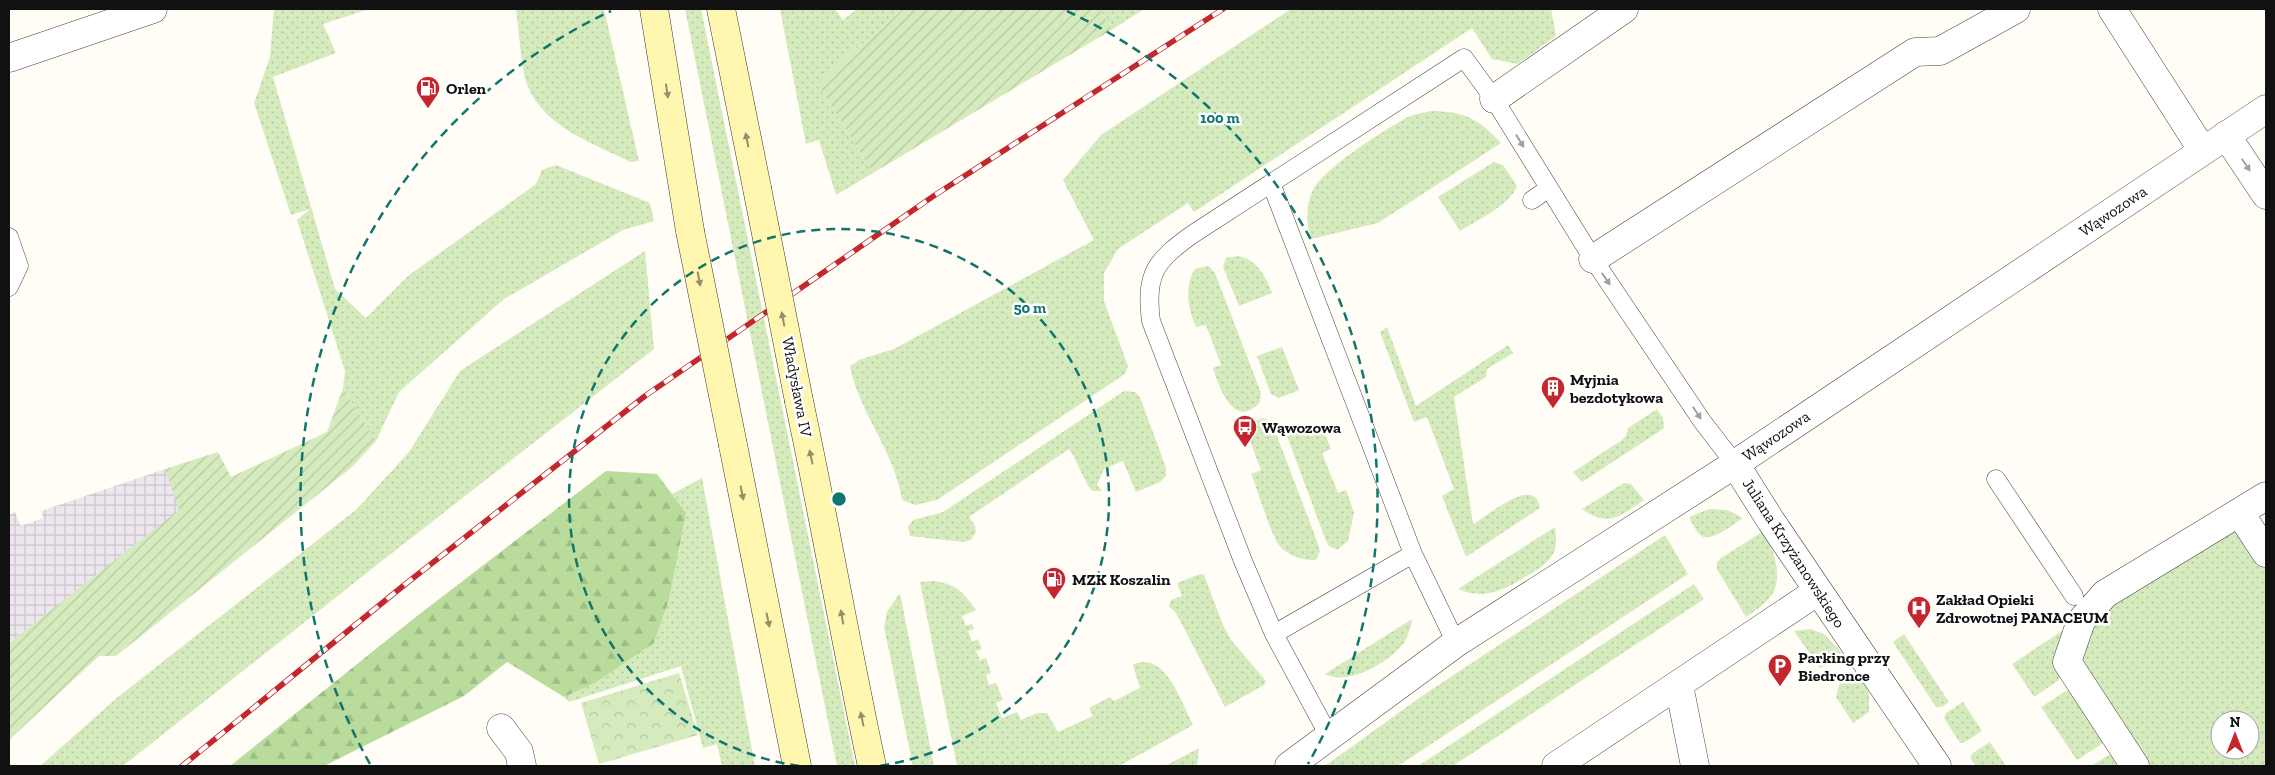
<svg xmlns="http://www.w3.org/2000/svg" width="2275" height="775" font-family="'Zilla Slab',serif">
	<style>
		.industrial { fill: url(#industrial-grid) }
		.grass { fill: url(#grass-dots); fill-rule: evenodd }
		.forest { fill: url(#forest-firs) }
		.park { fill: url(#park-crowns) }
		.garden { fill: url(#garden-furrows) }
		.lines { fill: none; stroke-linecap: round; stroke-linejoin: round }
		.service-casing { stroke: #444; stroke-width: 19 }
		.minor-casing { stroke: #444; stroke-width: 29 }
		.secondary-casing { stroke: #333; stroke-width: 29 }
		.service { stroke: #fff; stroke-width: 18 }
		.minor { stroke: #fff; stroke-width: 28 }
		.secondary { stroke: #fff6b0; stroke-width: 28 }
		.rail-casing { stroke: #c4262e; stroke-width: 5.5 }
		.rail { stroke: #fff; stroke-width: 4; stroke-dasharray: 11; stroke-linecap: butt }
		.secondary-bridge-casing { stroke: #333; stroke-width: 29; stroke-linecap: butt }
		.secondary-bridge { stroke: #fff6b0; stroke-width: 28 }
		.oneway { fill: #948f68 }
		.oneway2 { fill: #a0a0a0 }
		.ring { fill: none; stroke: #0f766e; stroke-width: 2.5; stroke-dasharray: 9 6 }
		.labels { text-anchor: middle; dominant-baseline: central; stroke-width: 5; stroke-linejoin: round; paint-order: stroke }
		.poi-label { font-size: 16px; font-weight: bold; fill: #111; stroke: #fff; text-anchor: start }
		.street-label { font-size: 16px; fill: #111; stroke: #fff }
		.centre { fill: #0f766e; stroke: #fff; stroke-width: 2.5 }
		.ring-label { font-size: 15px; text-anchor: middle; font-weight: bold; fill: #0f766e; stroke: #fff; stroke-width: 5; stroke-linejoin: round; paint-order: stroke }
	</style>
	<defs>
		<pattern id="industrial-grid" width="8" height="8" patternUnits="userSpaceOnUse" patternTransform="scale(1.25)"><rect width="8" height="8" fill="#eee6ef"/><path d="M0 4h8M4 0v8" fill="none" stroke="#cbc4cc"/></pattern>
		<pattern id="grass-dots" width="8" height="8" patternUnits="userSpaceOnUse" patternTransform="scale(1.25)"><rect width="8" height="8" fill="#d5ebbd"/><path d="M2 2h.1M6 6h.1" fill="none" stroke="#b6c8a1" stroke-width="1.8" stroke-linecap="round"/></pattern>
		<pattern id="forest-firs" width="22" height="20" patternUnits="userSpaceOnUse" patternTransform="scale(1.25)"><rect width="22" height="20" fill="#b9dc9c"/><path d="M5 1l3.5 6h-7zM16 11l3.5 6h-7z" fill="#9ebc85"/></pattern>
		<pattern id="park-crowns" width="20" height="18" patternUnits="userSpaceOnUse" patternTransform="scale(1.25)"><rect width="20" height="18" fill="#d5ebbd"/><path d="M2 6a3 3 0 1 1 6 0M12 15a3 3 0 1 1 6 0" fill="none" stroke="#b6c8a1"/></pattern>
		<pattern id="garden-furrows" width="10" height="10" patternUnits="userSpaceOnUse" patternTransform="scale(1.25)"><rect width="10" height="10" fill="#d5ebbd"/><path d="M-1 1l2-2M0 10L10 0M9 11l2-2" fill="none" stroke="#b6c8a1"/></pattern>
	</defs>
	<rect width="100%" height="100%" fill="#fffdf5"/>
	<path class="industrial" d="M 165,469 L 180,510 L 9,643 L 9,514 L 15,512 L 21,526 L 43,518 L 41,511 Z"/>
	<path class="grass" d="M 274,9 L 369,9 L 323,24 L 336,53 L 273,77 L 335,289 L 366,318 L 408,276 L 536,184 L 542,170 L 556,165 L 650,203 L 654,221 L 623,230 L 504,299 L 399,392 L 376,441 L 343,388 L 345,371 L 297,220 L 310,209 L 291,215 L 254,103 L 270,57 Z
		M 516,9 L 604,9 L 639,161 L 631,162 C 590,142 535,124 524,74 C 520,53 519,30 516,9 Z
		M 685,9 L 701,9 L 855,766 L 837,766 Z
		M 780,9 L 835,9 L 843,20 L 857,9 L 903,9 L 817,83 L 873,173 L 836,195 L 819,140 L 806,144 Z
		M 1099,9 L 1144,9 L 1113,29 Z
		M 1291,9 L 1551,9 L 1556,36 L 1518,64 L 1492,59 L 1472,28 L 1194,212 L 1188,203 L 1118,249 L 1104,273 L 1104,301 L 1128,366 L 1125,374 L 937,500 L 915,505 L 902,500 C 895,452 859,413 850,366 L 859,360 L 894,349 L 1094,240 L 1063,180 L 1101,135 Z
		M 1431,111 C 1464,111 1479,119 1501,143 L 1378,223 L 1311,239 C 1306,224 1306,204 1313,190 C 1324,168 1383,131 1406,118 C 1413,114 1423,113 1431,111 Z
		M 1494,162 L 1503,165 L 1517,186 C 1510,205 1477,220 1460,231 L 1438,197 Z
		M 645,251 L 654,349 L 383,560 L 123,766 L 40,766 L 118,697 L 357,509 L 409,452 L 460,371 Z
		M 1239,256 C 1257,260 1266,276 1272,293 L 1239,306 L 1223,267 L 1226,258 Z
		M 1208,266 L 1215,273 L 1261,393 L 1260,402 C 1234,431 1219,387 1213,368 L 1221,365 L 1206,325 L 1196,327 C 1188,310 1184,286 1195,269 Z
		M 1387,327 L 1416,406 L 1508,345 L 1513,353 L 1487,369 L 1486,377 L 1454,397 L 1473,524 C 1487,517 1535,473 1540,508 L 1466,557 L 1442,496 L 1454,489 L 1427,417 L 1414,422 L 1380,332 Z
		M 1282,347 L 1299,390 L 1279,398 L 1271,394 L 1269,389 L 1257,356 Z
		M 1124,391 L 1135,392 L 1140,397 L 1166,468 L 1166,476 L 1160,482 L 1136,492 L 1123,461 L 1104,469 L 1097,485 L 1102,491 L 1093,491 C 1086,487 1077,459 1069,449 L 969,517 L 975,526 L 976,532 L 971,540 L 963,542 L 910,536 L 908,527 L 913,520 L 943,512 Z
		M 1657,409 L 1663,418 L 1664,428 L 1660,431 L 1582,482 L 1573,472 L 1622,440 L 1626,436 L 1628,428 Z
		M 1264,418 L 1272,423 L 1317,541 L 1320,551 L 1316,560 C 1304,561 1285,555 1278,544 C 1268,527 1259,493 1251,474 L 1261,470 L 1244,425 Z
		M 1321,423 L 1331,449 L 1322,453 L 1338,493 L 1346,490 L 1354,513 L 1348,541 L 1337,550 L 1329,546 L 1326,541 L 1287,436 Z
		M 702,478 L 755,766 L 722,766 L 717,744 L 703,748 L 681,666 L 569,702 L 564,697 L 595,683 L 654,643 L 669,600 L 686,513 L 672,494 Z
		M 1624,483 L 1631,484 L 1644,500 C 1621,516 1608,528 1582,509 Z
		M 1709,509 L 1727,510 L 1743,518 C 1734,524 1710,544 1700,535 C 1695,530 1692,522 1689,517 Z
		M 2236,525 L 2266,571 L 2266,766 L 2150,766 L 2078,658 L 2100,611 ZM 2220,720 L 2250,720 L 2250,750 L 2220,750 Z
		M 1555,527 C 1556,534 1557,543 1555,550 C 1550,562 1540,568 1530,574 C 1507,589 1485,601 1458,589 Z
		M 1762,532 C 1774,547 1784,578 1771,596 C 1764,605 1755,611 1746,617 L 1717,569 L 1717,562 L 1721,558 Z
		M 1665,535 L 1688,574 L 1398,766 L 1325,766 L 1422,696 Z
		M 1200,574 L 1204,575 L 1223,625 L 1231,640 L 1266,681 L 1264,685 L 1225,707 L 1176,613 L 1169,606 L 1171,600 L 1182,596 L 1177,583 Z
		M 934,581 C 958,585 962,591 976,610 L 962,616 L 966,626 L 972,624 L 974,629 L 968,631 L 972,642 L 978,639 L 982,649 L 976,651 L 980,660 L 986,658 L 991,673 L 986,675 L 989,685 L 996,683 L 1003,700 L 996,703 L 1002,718 L 1017,712 L 1021,720 L 1038,713 L 1047,713 L 1058,732 L 1093,716 L 1089,708 L 1110,697 L 1114,701 L 1140,688 L 1133,665 C 1165,649 1182,704 1193,725 L 1119,766 L 957,766 L 920,582 Z
		M 1694,584 L 1704,599 L 1453,766 L 1418,766 Z
		M 900,593 L 934,766 L 913,766 L 884,627 L 887,612 Z
		M 1412,619 C 1411,626 1409,634 1405,641 C 1392,661 1348,687 1325,674 Z
		M 1810,629 L 1824,634 L 1843,654 L 1820,668 L 1794,631 Z
		M 2065,629 L 2059,680 L 2034,697 L 2012,664 Z
		M 1904,634 L 1949,702 L 1942,707 L 1936,707 L 1893,642 Z
		M 1852,674 L 1858,674 L 1869,692 L 1869,712 L 1853,723 L 1836,697 L 1840,682 Z
		M 2066,691 L 2071,691 L 2103,739 L 2102,744 L 2077,760 L 2041,707 Z
		M 1963,702 L 1982,731 L 1965,742 L 1960,743 L 1944,718 L 1946,713 Z
		M 1990,742 L 2006,766 L 1976,766 L 1970,758 L 1973,753 Z
		M 1199,748 L 1197,766 L 1165,766 Z
		M 2109,755 L 2113,755 L 2121,766 L 2091,766 Z"/>
	<path class="forest" d="M 606,471 L 657,474 L 686,513 L 669,600 L 654,643 L 595,683 L 564,697 L 507,662 L 464,696 L 324,766 L 230,766 L 417,616 Z"/>
	<path class="park" d="M 679,673 L 698,735 L 599,764 L 581,703 Z"/>
	<path class="garden" d="M 903,9 L 1099,9 L 1113,29 L 873,173 L 817,83 Z
		M 343,388 L 376,441 L 352,467 L 116,656 L 99,656 L 9,740 L 9,643 L 179,510 L 165,469 L 218,452 L 231,477 L 327,432 Z"/>
	<g class="lines">
		<defs>
			<path id="service" d="M 1271,183 L 1413,554 L 1456,643
				M 1532,200 L 1549,188
				M 9,237 L 19,266 L 9,287
				M 1996,479 L 2074,596
				M 1274,634 L 1413,554
				M 1329,736 L 1274,634 L 1243,561 L 1151,321 C 1145,274 1155,261 1193,234 L 1464,58 L 1494,99 L 1593,259 L 1702,421 L 1735,464"/>
			<path id="minor" d="M 2112,9 L 2203,151
				M 9,58 L 153,9
				M 1494,99 L 1624,9
				M 2226,135 L 2266,195
				M 1593,259 L 1915,52 L 1940,51 L 2016,9
				M 1735,464 L 1771,521 L 1937,766
				M 2240,513 L 2266,553
				M 1679,685 L 1695,766
				M 501,728 L 519,752 L 522,766
				M 1289,766 L 1456,643 L 1735,464 L 2266,109
				M 1556,766 L 1818,591
				M 2135,766 L 2067,662 L 2081,621 L 2105,594 L 2266,496"/>
			<path id="secondary" d="M 654,9 L 690,231
				M 721,9 L 757,188
				M 799,401 C 825,523 846,645 872,766
				M 733,445 L 797,766"/>
		</defs>
		<use href="#service" class="service-casing"/>
		<use href="#minor" class="minor-casing"/>
		<use href="#secondary" class="secondary-casing"/>
		<use href="#service" class="service"/>
		<use href="#minor" class="minor"/>
		<use href="#secondary" class="secondary"/>
		<defs>
			<path id="rail" d="M 182,766 L 403,586 L 645,396 L 935,195 L 1223,9"/>
		</defs>
		<use href="#rail" class="rail-casing"/>
		<use href="#rail" class="rail"/>
		<defs>
			<path id="secondary-bridge" d="M 757,188 L 799,401
				M 690,231 L 733,445"/>
		</defs>
		<use href="#secondary-bridge" class="secondary-bridge-casing"/>
		<use href="#secondary-bridge" class="secondary-bridge"/>
	</g>
	<defs><path id="oneway-solid" d="M-6-.8H1V-3.2L6.5 0L1 3.2V.8H-6Z" transform="scale(1.25)"/></defs>
	<g class="oneway">
		<use href="#oneway-solid" transform="translate(667 91) rotate(81)"/>
		<use href="#oneway-solid" transform="translate(747 140) rotate(-101)"/>
		<use href="#oneway-solid" transform="translate(699 279) rotate(79)"/>
		<use href="#oneway-solid" transform="translate(783 319) rotate(-101)"/>
		<use href="#oneway-solid" transform="translate(811 457) rotate(-102)"/>
		<use href="#oneway-solid" transform="translate(742 493) rotate(79)"/>
		<use href="#oneway-solid" transform="translate(842 617) rotate(-100)"/>
		<use href="#oneway-solid" transform="translate(768 620) rotate(78)"/>
		<use href="#oneway-solid" transform="translate(862 719) rotate(-102)"/>
	</g>
	<g class="oneway2">
		<use href="#oneway-solid" transform="translate(1520 141) rotate(58)"/>
		<use href="#oneway-solid" transform="translate(2246 165) rotate(56)"/>
		<use href="#oneway-solid" transform="translate(1606 279) rotate(56)"/>
		<use href="#oneway-solid" transform="translate(1697 413) rotate(57)"/>
	</g>
	<g class="ring">
		<path d="M799 766A270 270 0 1 1 879 766"/>
		<path d="M370 764A539 539 0 0 1 611 11M1067 11A539 539 0 0 1 1308 764"/>
	</g>
	<defs>
		<symbol id="fuel-pin" viewBox="-11 -11 22 30"><path d="M0 17L-7.5 6A9.5 9.5 0 1 1 7.5 6Z" fill="#c4262e" stroke="#fff"/><path d="M-5.5-6h7V0h2V4h1.3V-2.5L3-4.5l.8-.8L6-3V5H2.5V1h-1V6h-7ZM-4.2-4.7v3.2H.2V-4.7Z" fill="#fff"/></symbol>
		<symbol id="building-pin" viewBox="-11 -11 22 30"><path d="M0 17L-7.5 6A9.5 9.5 0 1 1 7.5 6Z" fill="#c4262e" stroke="#fff"/><path d="M-4-6H4V6H1V3H-1V6H-4ZM-2.5-4.3h1.7v1.8h-1.7ZM.8-4.3h1.7v1.8H.8ZM-2.5-1h1.7V.8h-1.7ZM.8-1h1.7V.8H.8Z" fill="#fff"/></symbol>
		<symbol id="bus-pin" viewBox="-11 -11 22 30"><path d="M0 17L-7.5 6A9.5 9.5 0 1 1 7.5 6Z" fill="#c4262e" stroke="#fff"/><path d="M-5-6H5V4H4V6H2V4H-2V6H-4V4H-5ZM-3.5-4V0h7V-4ZM-3.5 1.2v1.5H-2V1.2ZM2 1.2v1.5H3.5V1.2Z" fill="#fff"/></symbol>
		<symbol id="hospital-pin" viewBox="-11 -11 22 30"><path d="M0 17L-7.5 6A9.5 9.5 0 1 1 7.5 6Z" fill="#c4262e" stroke="#fff"/><path d="M-5-5h3v3.5h4V-5h3V5h-3V1.5h-4V5h-3Z" fill="#fff"/></symbol>
		<symbol id="parking-pin" viewBox="-11 -11 22 30"><path d="M0 17L-7.5 6A9.5 9.5 0 1 1 7.5 6Z" fill="#c4262e" stroke="#fff"/><path d="M-3.5-5.5H1a3.5 3.5 0 0 1 0 7H-1V5.5H-3.5ZM-1-3.4V-.6H.8a1.4 1.4 0 0 0 0-2.8Z" fill="#fff"/></symbol>
	</defs>
	<g fill-rule="evenodd">
		<use href="#fuel-pin" x="414" y="74" width="28" height="38"/>
		<use href="#building-pin" x="1539" y="374" width="28" height="38"/>
		<use href="#bus-pin" x="1231" y="413" width="28" height="38"/>
		<use href="#fuel-pin" x="1040" y="565" width="28" height="38"/>
		<use href="#hospital-pin" x="1905" y="594" width="28" height="38"/>
		<use href="#parking-pin" x="1766" y="652" width="28" height="38"/>
	</g>
	<g class="labels">
		<g class="poi-label">
			<text x="446" y="88">Orlen</text>
			<text x="1570" y="379">Myjnia<tspan x="1570" dy="18">bezdotykowa</tspan></text>
			<text x="1262" y="427">Wąwozowa</text>
			<text x="1072" y="579">MZK Koszalin</text>
			<text x="1936" y="599">Zakład Opieki<tspan x="1936" dy="18">Zdrowotnej PANACEUM</tspan></text>
			<text x="1798" y="657">Parking przy<tspan x="1798" dy="18">Biedronce</tspan></text>
		</g>
		<g class="street-label">
			<text transform="translate(2113 211) rotate(-34)">Wąwozowa</text>
			<text transform="translate(797 387) rotate(79)">Władysława IV</text>
			<text transform="translate(1776 436) rotate(-34)">Wąwozowa</text>
			<text transform="translate(1794 553) rotate(57)">Juliana Krzyżanowskiego</text>
		</g>
	</g>
	<circle cx="839" cy="499" r="8" class="centre"/>
	<g class="ring-label">
		<text x="1220" y="123">100 m</text>
		<text x="1030" y="313">50 m</text>
	</g>
	<rect width="2275" height="775" fill="none" stroke="#111111" stroke-width="20"/>
	<g transform="translate(2235 735)"><circle r="24" fill="#ffffff" stroke="#a0a0a0"/>
	<path d="M0-4L9 19L0 12L-9 19Z" fill="#c4262e"/>
	<text y="-8" font-size="14" font-weight="bold" text-anchor="middle" fill="#111111">N</text>
	</g>
</svg>
